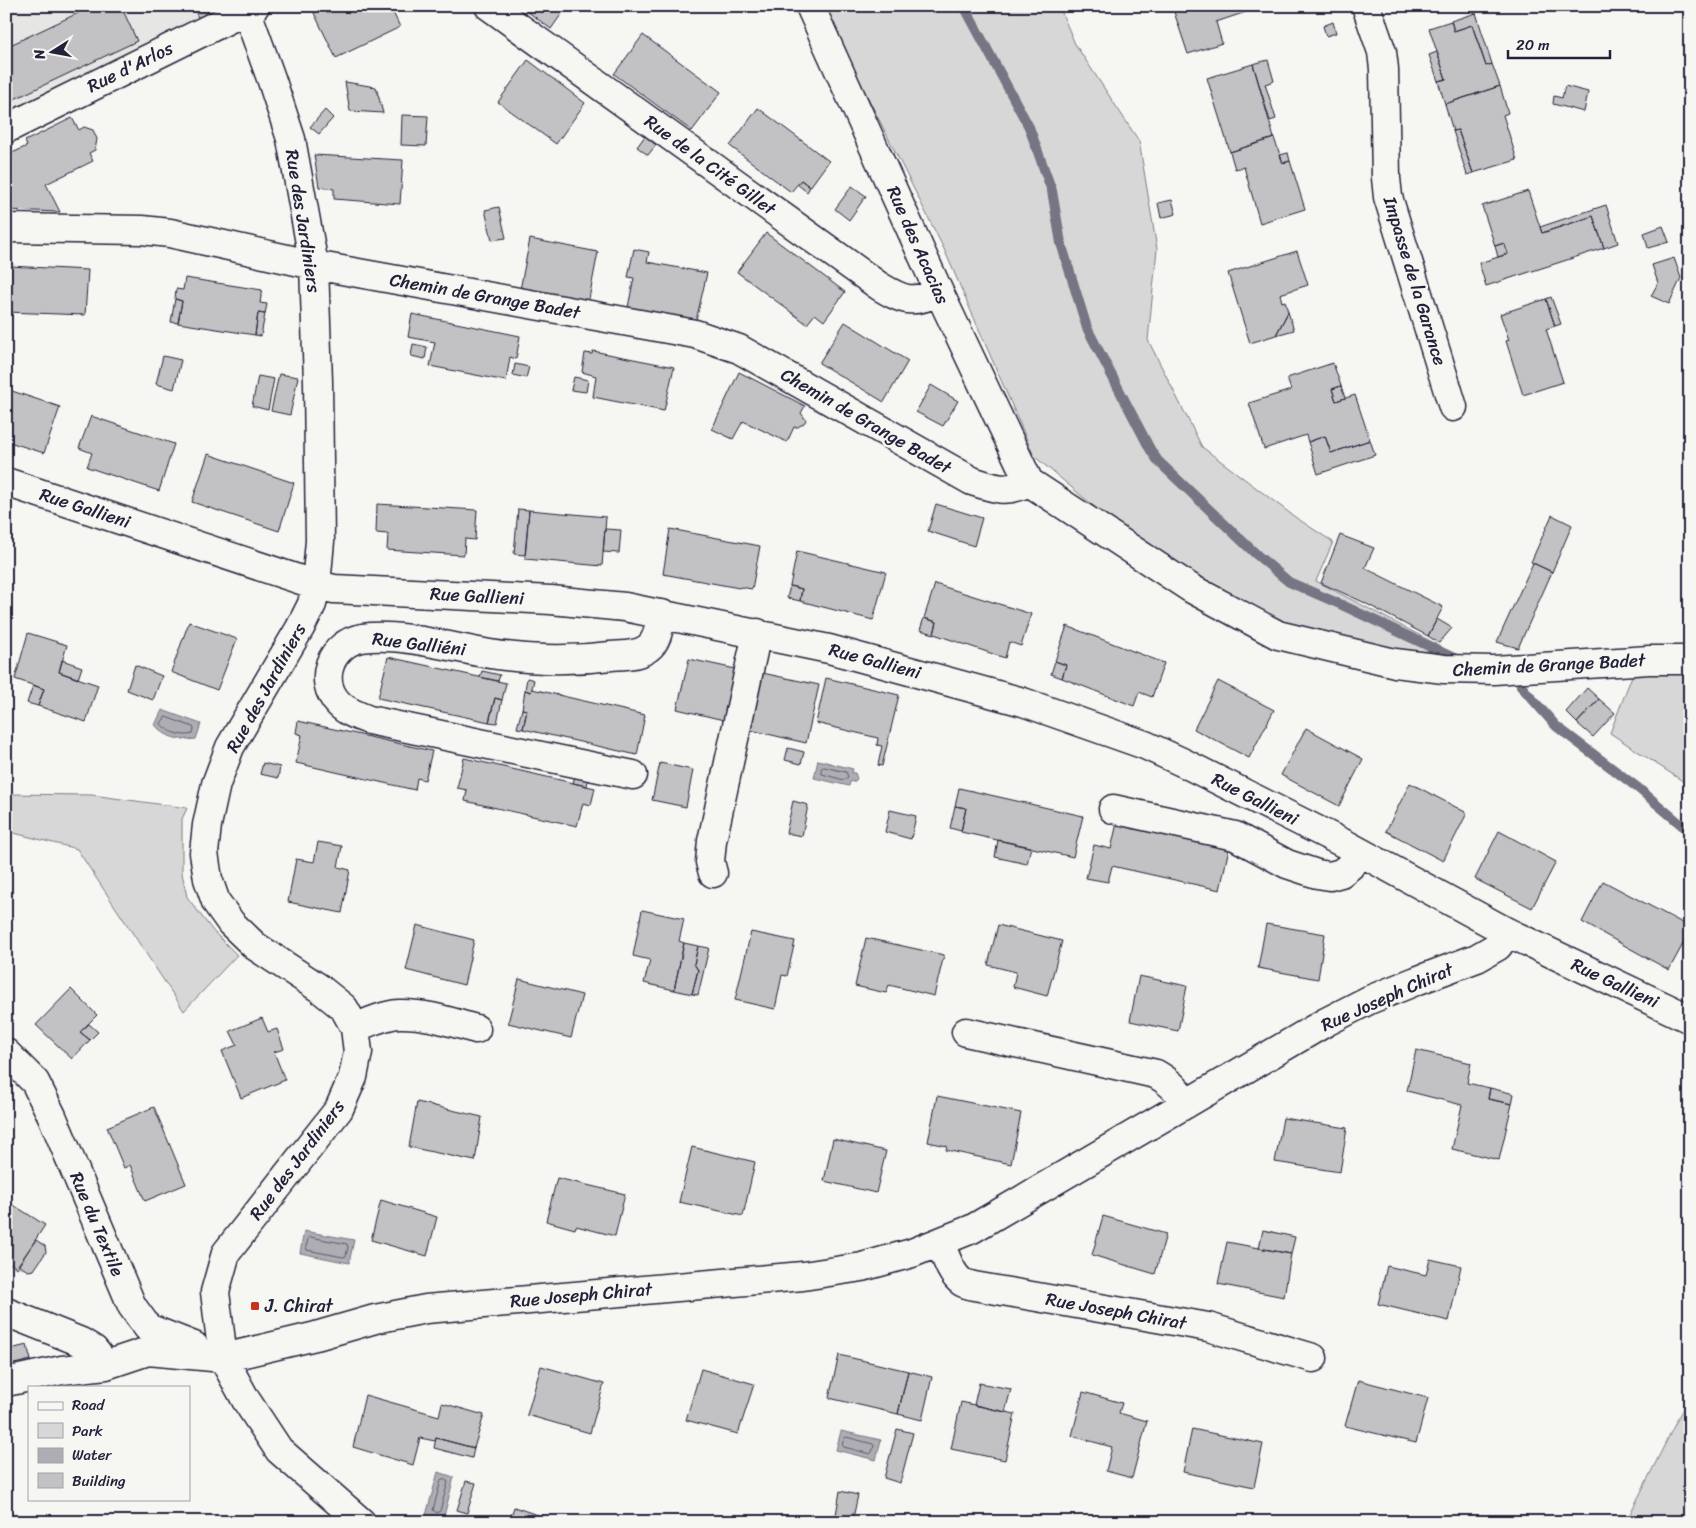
<svg xmlns="http://www.w3.org/2000/svg" width="1696" height="1528" font-family="Sriracha,sans-serif">
	<style>
		.built { fill: #e6e6e4 }
		.green { fill: #d7d7d7; stroke: #7c7c89 }
		.water { fill: #adadb3; stroke: #757583 }
		.lines { fill: none; stroke-linecap: round; stroke-linejoin: round }
		.shore { stroke: #5a5a6b; stroke-width: 1 }
		.stream { stroke: #757583; stroke-width: 10 }
		.building { fill: #c2c2c4; stroke: #22223b }
		.minor-casing { stroke: #22223b; stroke-width: 31 }
		.minor { stroke: #f6f6f2; stroke-width: 28 }
		.poi-dot { fill: #c8321e; stroke: #f6f6f2; stroke-width: 2 }
		.labels { text-anchor: middle; dominant-baseline: central; stroke-width: 5; stroke-linejoin: round; paint-order: stroke }
		.street-label { font-size: 18px; fill: #22223b; stroke: #f6f6f2 }
		.poi-label { font-size: 18px; fill: #22223b; stroke: #f6f6f2; text-anchor: start }
	</style>
	<rect width="100%" height="100%" fill="#f6f6f2"/>
	<filter id="ink" filterUnits="userSpaceOnUse"><feTurbulence type="fractalNoise" baseFrequency=".02" numOctaves="2"/><feDisplacementMap in="SourceGraphic" scale="10" xChannelSelector="R" yChannelSelector="G"/><feConvolveMatrix kernelMatrix="1 2 1 2 8 2 1 2 1" color-interpolation-filters="sRGB"/></filter>
	<g filter="url(#ink)">
		<path class="built" d="M 6,6 L 226,6 L 6,113 Z"/>
		<path class="green" d="M 822,6 L 1059,6 L 1075,44 L 1139,141 L 1157,249 L 1148,340 L 1202,447 L 1295,517 L 1333,542 L 1316,581 L 1442,647 L 1430,661 L 1276,626 L 1152,555 L 1034,456 L 944,249 Z
			M 1690,663 L 1690,786 L 1610,733 L 1635,668 Z
			M 6,794 L 92,795 L 187,808 L 182,819 L 182,873 L 187,897 L 213,931 L 237,955 L 184,1011 L 77,849 L 6,831 Z
			M 1690,1394 L 1690,1522 L 1637,1522 L 1629,1516 Z"/>
		<path class="water" d="M 162,710 L 201,724 L 196,739 C 180,741 166,738 155,725 Z
			M 818,760 L 853,769 L 852,773 L 855,773 L 857,779 L 855,781 L 850,782 L 849,786 L 814,778 Z
			M 304,1231 L 354,1240 L 349,1263 L 300,1253 Z
			M 841,1431 L 881,1440 L 876,1460 L 836,1450 Z
			M 438,1472 L 454,1477 L 443,1520 L 426,1515 Z"/>
		<g class="lines">
			<path class="shore" d="M 166,717 L 193,727 L 194,729 L 193,734 C 182,737 169,733 161,724 Z
				M 824,767 L 846,772 L 848,777 L 844,780 L 822,774 L 821,769 Z
				M 310,1237 L 347,1244 L 348,1247 L 346,1256 L 343,1257 L 307,1250 L 306,1247 L 308,1239 Z
				M 846,1437 L 873,1444 L 874,1446 L 872,1452 L 870,1454 L 844,1447 L 842,1445 L 844,1439 Z
				M 444,1479 L 448,1482 L 440,1511 L 437,1513 L 433,1510 L 441,1480 Z"/>
			<path class="stream" d="M 964,6 L 1029,127 L 1052,191 L 1061,243 L 1087,328 L 1150,449 L 1158,461 L 1257,555 L 1289,582 L 1342,605 L 1454,658
				M 1521,686 L 1556,726 L 1638,788 L 1690,832"/>
		</g>
		<path class="building" d="M 93,6 L 121,6 L 137,41 L 6,103 L 6,47 Z
			M 192,6 L 226,6 L 199,19 Z
			M 327,6 L 390,6 L 400,27 L 336,58 L 314,13 Z
			M 520,6 L 567,6 L 551,29 Z
			M 1182,6 L 1244,6 L 1246,12 L 1216,22 L 1222,43 L 1188,54 L 1173,9 Z
			M 1476,13 L 1492,64 L 1486,66 L 1472,25 L 1454,31 L 1451,21 Z
			M 1451,21 L 1454,31 L 1472,25 L 1486,66 L 1492,64 L 1500,86 L 1445,104 L 1438,81 L 1446,79 L 1429,28 Z
			M 1333,22 L 1336,33 L 1326,36 L 1323,26 Z
			M 643,35 L 721,92 L 692,131 L 614,74 Z
			M 1437,52 L 1446,79 L 1438,81 L 1429,55 Z
			M 528,60 L 585,103 L 556,144 L 498,102 Z
			M 1268,60 L 1274,81 L 1265,84 L 1276,119 L 1270,121 L 1253,64 Z
			M 1253,64 L 1274,138 L 1230,152 L 1207,78 Z
			M 345,82 L 376,87 L 383,113 L 350,111 Z
			M 1500,86 L 1508,113 L 1503,115 L 1517,160 L 1473,173 L 1458,130 L 1453,131 L 1445,104 Z
			M 1565,86 L 1588,92 L 1584,112 L 1553,104 L 1554,96 L 1562,98 Z
			M 758,108 L 829,161 L 810,187 L 801,180 L 791,192 L 730,146 Z
			M 325,110 L 333,118 L 319,134 L 310,127 Z
			M 402,115 L 428,116 L 426,146 L 401,145 Z
			M 72,118 L 79,130 L 84,127 L 93,130 L 97,139 L 95,150 L 89,153 L 93,161 L 46,184 L 60,212 L 6,210 L 6,156 L 27,146 L 25,141 Z
			M 1458,130 L 1473,173 L 1467,175 L 1453,131 Z
			M 645,136 L 656,145 L 648,155 L 637,147 Z
			M 1274,138 L 1283,163 L 1290,161 L 1305,209 L 1260,223 L 1244,167 L 1235,169 L 1230,152 Z
			M 1288,153 L 1290,161 L 1283,163 L 1280,155 Z
			M 314,155 L 403,160 L 400,204 L 334,199 L 334,189 L 319,187 Z
			M 801,180 L 810,187 L 807,192 L 797,184 Z
			M 852,186 L 866,196 L 849,220 L 835,209 Z
			M 1528,191 L 1542,233 L 1593,216 L 1604,248 L 1486,286 L 1479,263 L 1508,254 L 1504,243 L 1495,246 L 1482,206 Z
			M 1172,200 L 1176,214 L 1161,218 L 1158,203 Z
			M 1606,205 L 1618,243 L 1604,248 L 1593,216 L 1542,233 L 1540,227 Z
			M 499,207 L 506,238 L 492,240 L 485,210 Z
			M 1663,226 L 1669,242 L 1648,248 L 1644,233 Z
			M 766,233 L 845,292 L 824,321 L 815,314 L 807,324 L 737,272 Z
			M 530,239 L 598,252 L 588,304 L 520,290 Z
			M 1504,243 L 1508,254 L 1498,257 L 1495,246 Z
			M 634,249 L 649,252 L 647,262 L 707,273 L 695,325 L 627,312 L 634,278 L 628,277 Z
			M 1297,251 L 1308,285 L 1280,294 L 1282,302 L 1285,301 L 1288,312 L 1276,335 L 1250,343 L 1228,273 Z
			M 1674,258 L 1681,278 L 1669,304 L 1651,296 L 1658,283 L 1652,265 Z
			M 8,266 L 88,270 L 85,315 L 6,312 Z
			M 185,278 L 262,290 L 260,303 L 267,304 L 265,314 L 258,313 L 255,335 L 178,323 L 182,301 L 175,299 L 176,289 L 183,290 Z
			M 1551,297 L 1561,324 L 1555,326 L 1546,299 Z
			M 175,299 L 182,301 L 178,323 L 171,322 Z
			M 1546,299 L 1555,326 L 1546,329 L 1563,382 L 1523,395 L 1506,341 L 1509,340 L 1500,314 Z
			M 1288,312 L 1294,330 L 1276,335 Z
			M 258,313 L 265,314 L 261,336 L 255,335 Z
			M 412,314 L 520,336 L 516,359 L 510,357 L 506,381 L 430,366 L 435,342 L 408,337 Z
			M 845,322 L 908,361 L 884,402 L 819,363 Z
			M 413,344 L 427,347 L 425,359 L 411,356 Z
			M 593,351 L 674,367 L 664,411 L 593,397 L 596,376 L 582,372 L 585,353 L 592,354 Z
			M 163,356 L 181,360 L 174,389 L 156,384 Z
			M 1333,363 L 1341,386 L 1332,389 L 1336,401 L 1355,395 L 1370,440 L 1331,453 L 1325,436 L 1308,442 L 1306,435 L 1264,449 L 1249,403 L 1291,390 L 1287,378 Z
			M 515,364 L 529,367 L 526,378 L 513,375 Z
			M 739,372 L 805,406 L 801,413 L 806,420 L 804,423 L 798,427 L 794,427 L 787,442 L 743,421 L 733,439 L 712,429 Z
			M 279,374 L 298,377 L 290,415 L 271,411 Z
			M 258,376 L 274,379 L 268,410 L 252,406 Z
			M 574,377 L 588,380 L 586,392 L 571,390 Z
			M 931,385 L 958,401 L 943,426 L 916,412 Z
			M 1341,386 L 1345,398 L 1336,401 L 1332,389 Z
			M 6,389 L 60,407 L 44,453 L 6,441 Z
			M 91,416 L 174,444 L 159,491 L 87,467 L 92,453 L 79,448 Z
			M 1325,436 L 1331,453 L 1370,440 L 1375,455 L 1318,474 L 1308,442 Z
			M 208,454 L 294,483 L 279,531 L 192,502 Z
			M 377,504 L 477,510 L 475,540 L 465,539 L 464,555 L 387,550 L 388,534 L 376,533 Z
			M 936,504 L 982,518 L 974,546 L 928,531 Z
			M 518,509 L 529,510 L 525,555 L 514,554 Z
			M 529,510 L 606,517 L 602,566 L 525,559 Z
			M 1552,515 L 1572,525 L 1552,572 L 1531,562 Z
			M 605,529 L 621,530 L 619,553 L 603,552 Z
			M 670,529 L 760,546 L 752,589 L 740,587 L 739,588 L 663,574 Z
			M 1340,535 L 1374,548 L 1365,568 L 1443,607 L 1428,636 L 1361,601 L 1321,583 Z
			M 797,551 L 886,572 L 873,620 L 800,601 L 802,589 L 790,586 Z
			M 1533,563 L 1552,572 L 1518,648 L 1497,642 Z
			M 935,584 L 1031,614 L 1021,646 L 1009,642 L 1005,658 L 934,634 L 937,622 L 924,618 Z
			M 790,586 L 802,589 L 800,601 L 787,598 Z
			M 924,618 L 937,622 L 934,634 L 920,630 Z
			M 1437,619 L 1452,628 L 1439,643 L 1428,636 Z
			M 189,622 L 237,639 L 217,690 L 171,672 Z
			M 1067,626 L 1164,663 L 1152,697 L 1139,692 L 1134,706 L 1062,678 L 1066,665 L 1055,661 Z
			M 28,633 L 67,645 L 59,672 L 98,685 L 86,722 L 38,706 L 44,689 L 15,679 Z
			M 388,657 L 506,683 L 502,700 L 495,698 L 489,722 L 378,698 Z
			M 689,659 L 740,670 L 728,721 L 677,709 Z
			M 62,660 L 82,667 L 78,679 L 59,672 Z
			M 1055,661 L 1066,665 L 1062,678 L 1051,674 Z
			M 135,665 L 162,676 L 153,700 L 127,690 Z
			M 482,671 L 500,675 L 498,681 L 480,677 Z
			M 753,671 L 819,685 L 806,743 L 742,728 Z
			M 527,678 L 534,680 L 531,692 L 525,690 Z
			M 826,678 L 899,695 L 882,766 L 878,765 L 882,746 L 877,745 L 878,738 L 816,723 Z
			M 1218,681 L 1274,710 L 1249,758 L 1194,729 Z
			M 33,685 L 44,689 L 38,706 L 27,703 Z
			M 1587,688 L 1599,699 L 1577,723 L 1566,712 Z
			M 532,689 L 645,715 L 637,755 L 523,729 L 527,710 L 522,709 L 525,690 L 531,692 Z
			M 495,698 L 502,700 L 497,723 L 489,722 Z
			M 1599,699 L 1615,713 L 1593,737 L 1577,723 Z
			M 522,709 L 527,710 L 523,729 L 517,728 Z
			M 298,721 L 432,751 L 425,780 L 417,778 L 415,790 L 296,763 L 302,735 L 296,733 Z
			M 1306,728 L 1363,759 L 1339,806 L 1281,775 Z
			M 788,748 L 804,752 L 801,764 L 785,760 Z
			M 464,758 L 595,788 L 591,805 L 583,803 L 577,826 L 465,801 L 467,790 L 457,788 Z
			M 263,763 L 280,767 L 278,778 L 260,774 Z
			M 660,763 L 693,770 L 686,807 L 652,800 Z
			M 575,776 L 588,779 L 587,786 L 573,783 Z
			M 1410,783 L 1467,813 L 1443,861 L 1386,831 Z
			M 959,788 L 1083,816 L 1073,857 L 961,832 L 966,808 L 955,806 Z
			M 793,801 L 808,805 L 802,836 L 786,833 Z
			M 955,806 L 966,808 L 961,831 L 950,828 Z
			M 890,810 L 916,816 L 911,839 L 885,832 Z
			M 1117,823 L 1229,848 L 1220,890 L 1112,866 L 1108,882 L 1086,878 L 1094,845 L 1111,849 Z
			M 1499,831 L 1556,862 L 1532,908 L 1475,879 Z
			M 998,840 L 1031,847 L 1027,864 L 995,857 Z
			M 318,842 L 342,846 L 338,867 L 350,870 L 342,913 L 288,902 L 296,859 L 314,862 Z
			M 1603,881 L 1690,927 L 1690,931 L 1669,970 L 1582,922 Z
			M 642,910 L 684,919 L 679,941 L 684,943 L 674,990 L 644,983 L 650,960 L 633,956 Z
			M 1266,924 L 1325,934 L 1318,979 L 1258,968 Z
			M 417,925 L 474,940 L 464,985 L 406,970 Z
			M 998,925 L 1062,941 L 1047,996 L 1013,987 L 1016,972 L 988,965 Z
			M 751,932 L 795,941 L 787,976 L 782,975 L 775,1009 L 735,1000 Z
			M 866,938 L 944,955 L 934,996 L 889,985 L 886,993 L 855,986 Z
			M 684,943 L 698,946 L 694,964 L 698,970 L 692,994 L 674,990 Z
			M 698,946 L 709,948 L 698,995 L 692,994 L 698,970 L 694,964 Z
			M 1139,976 L 1187,986 L 1178,1031 L 1130,1021 Z
			M 519,979 L 582,995 L 571,1038 L 508,1023 Z
			M 71,989 L 97,1015 L 80,1032 L 90,1040 L 72,1059 L 36,1025 Z
			M 262,1018 L 268,1032 L 277,1029 L 284,1049 L 274,1052 L 285,1080 L 241,1098 L 222,1051 L 237,1045 L 230,1031 Z
			M 89,1024 L 98,1032 L 90,1040 L 80,1032 Z
			M 1416,1050 L 1471,1063 L 1467,1083 L 1490,1088 L 1488,1099 L 1512,1104 L 1499,1160 L 1452,1149 L 1462,1105 L 1407,1091 Z
			M 1490,1088 L 1514,1094 L 1512,1104 L 1488,1099 Z
			M 937,1096 L 1021,1113 L 1011,1164 L 946,1150 L 947,1146 L 928,1142 Z
			M 417,1102 L 482,1117 L 475,1161 L 409,1147 Z
			M 154,1107 L 186,1184 L 145,1201 L 130,1165 L 124,1168 L 107,1127 Z
			M 1283,1118 L 1347,1128 L 1340,1172 L 1275,1162 Z
			M 833,1139 L 886,1151 L 876,1193 L 824,1181 Z
			M 692,1147 L 755,1162 L 743,1216 L 679,1202 Z
			M 557,1178 L 625,1194 L 615,1236 L 576,1226 L 575,1229 L 546,1221 Z
			M 381,1200 L 437,1217 L 427,1256 L 371,1240 Z
			M 7,1201 L 45,1225 L 17,1268 L 6,1261 Z
			M 1103,1216 L 1166,1234 L 1155,1274 L 1092,1255 Z
			M 1263,1230 L 1295,1237 L 1291,1254 L 1259,1248 Z
			M 36,1240 L 45,1246 L 46,1252 L 34,1270 L 28,1271 L 18,1265 Z
			M 1227,1242 L 1291,1254 L 1284,1297 L 1218,1284 Z
			M 1430,1259 L 1461,1266 L 1449,1321 L 1378,1304 L 1387,1266 L 1426,1275 Z
			M 27,1345 L 31,1360 L 6,1366 L 6,1350 Z
			M 839,1355 L 908,1371 L 898,1414 L 829,1398 Z
			M 541,1366 L 604,1384 L 590,1433 L 527,1415 Z
			M 701,1369 L 754,1384 L 738,1434 L 686,1420 Z
			M 908,1371 L 932,1377 L 922,1420 L 898,1414 Z
			M 1358,1380 L 1428,1398 L 1416,1443 L 1345,1426 Z
			M 979,1383 L 1011,1389 L 1005,1412 L 974,1405 Z
			M 1083,1392 L 1122,1403 L 1119,1413 L 1147,1421 L 1132,1478 L 1106,1471 L 1112,1447 L 1072,1436 Z
			M 365,1395 L 439,1416 L 442,1403 L 484,1415 L 474,1448 L 436,1438 L 435,1441 L 420,1438 L 413,1465 L 353,1447 Z
			M 961,1402 L 1015,1414 L 1005,1460 L 951,1449 Z
			M 897,1429 L 913,1433 L 900,1483 L 884,1478 Z
			M 1192,1429 L 1263,1444 L 1254,1487 L 1183,1472 Z
			M 436,1438 L 474,1448 L 472,1458 L 434,1448 Z
			M 466,1481 L 476,1483 L 467,1513 L 457,1510 Z
			M 840,1491 L 858,1495 L 853,1518 L 836,1515 Z
			M 514,1507 L 558,1522 L 509,1522 Z"/>
		<g class="lines">
			<defs>
				<path id="minor" d="M 245,6 L 272,81 L 291,139 L 314,265 L 318,382 L 320,541 L 316,585 L 312,604 L 300,628 L 230,747 L 216,784 L 207,825 L 204,853 L 208,879 L 216,902 L 231,923 L 255,946 L 319,988 L 344,1008 L 355,1028 L 358,1052 L 353,1077 L 339,1109 L 226,1253 L 215,1292 L 223,1358 L 246,1400 L 279,1450 L 361,1522
					M 489,6 L 879,286 C 904,301 912,304 939,292
					M 810,6 L 939,292 L 1029,482
					M 1366,6 L 1382,52 L 1384,69 L 1386,178 L 1388,197 L 1453,407
					M 6,129 L 255,6
					M 6,228 L 142,230 L 170,233 L 314,265 L 695,334 L 739,349 L 972,481 C 996,489 1006,493 1029,482 L 1192,589 L 1278,635 L 1395,663 L 1444,669 L 1494,670 L 1649,660 L 1690,660
					M 6,482 L 316,585 L 334,589 L 551,600 L 625,607 L 829,649 L 1023,702 L 1145,745 L 1184,763 L 1349,846 L 1507,932 L 1690,1019
					M 633,775 L 369,720 C 358,716 347,712 339,704 C 316,680 331,643 362,638 C 399,632 453,648 490,654 C 530,660 571,661 611,656 C 622,655 638,656 648,648 C 658,641 659,626 662,614
					M 1113,809 L 1235,836 L 1287,864 L 1317,874 L 1330,876 L 1341,873 L 1350,866 L 1359,852
					M 713,873 L 710,862 L 712,841 L 757,633
					M 355,1028 C 369,1022 384,1015 399,1014 C 425,1013 451,1022 476,1029
					M 966,1032 L 1156,1074 C 1170,1082 1178,1090 1186,1104
					M 6,1053 L 35,1082 L 52,1116 L 132,1306 L 148,1328 L 194,1346
					M 940,1242 C 945,1254 950,1274 962,1282 C 965,1284 970,1285 974,1286 L 1208,1327 L 1313,1358
					M 6,1312 L 81,1342 L 94,1350 L 106,1365
					M 6,1382 L 62,1370 L 106,1365 L 148,1351 L 223,1358 L 316,1336 L 375,1319 L 426,1309 L 803,1276 L 862,1267 L 912,1253 L 972,1229 L 1326,1022 L 1369,1000 L 1416,981 L 1477,958 L 1498,946 L 1507,932"/>
			</defs>
			<use href="#minor" class="minor-casing"/>
			<use href="#minor" class="minor"/>
		</g>
	</g>
	<rect class="poi-dot" x="250" y="1301" width="10" height="10" rx="2.5"/>
	<g class="labels">
		<g class="street-label">
			<text transform="translate(130 67) rotate(-26)">Rue d'Arlos</text>
			<text transform="translate(710 165) rotate(36)">Rue de la Cité Gillet</text>
			<text transform="translate(303 221) rotate(81)">Rue des Jardiniers</text>
			<text transform="translate(918 245) rotate(66)">Rue des Acacias</text>
			<text transform="translate(1415 281) rotate(73)">Impasse de la Garance</text>
			<text transform="translate(485 296) rotate(10)">Chemin de Grange Badet</text>
			<text transform="translate(866 421) rotate(30)">Chemin de Grange Badet</text>
			<text transform="translate(85 508) rotate(18)">Rue Gallieni</text>
			<text transform="translate(477 596) rotate(3)">Rue Gallieni</text>
			<text transform="translate(419 644) rotate(7)">Rue Galliéni</text>
			<text transform="translate(875 661) rotate(15)">Rue Gallieni</text>
			<text transform="translate(1549 665) rotate(-3)">Chemin de Grange Badet</text>
			<text transform="translate(266 688) rotate(-61)">Rue des Jardiniers</text>
			<text transform="translate(1255 799) rotate(27)">Rue Gallieni</text>
			<text transform="translate(1615 983) rotate(25)">Rue Gallieni</text>
			<text transform="translate(1387 997) rotate(-24)">Rue Joseph Chirat</text>
			<text transform="translate(297 1160) rotate(-53)">Rue des Jardiniers</text>
			<text transform="translate(97 1224) rotate(67)">Rue du Textile</text>
			<text transform="translate(581 1295) rotate(-5)">Rue Joseph Chirat</text>
			<text transform="translate(1116 1311) rotate(10)">Rue Joseph Chirat</text>
		</g>
		<g class="poi-label">
			<text x="265" y="1306">J. Chirat</text>
		</g>
	</g>
	<rect width="1696" height="1528" fill="none" stroke="#f6f6f2" stroke-width="25"/>
	<rect x="12" y="12" width="1671" height="1503" fill="none" stroke="#22223b" stroke-width="2" filter="url(#ink)"/>
	<rect x="28" y="1386" width="162" height="115" fill="#f6f6f2" stroke="#a1a1a9"/>
	<rect x="38" y="1402" width="25" height="8" fill="#f6f6f2" stroke="#a1a1a9"/>
	<text x="72" y="1410" font-size="15" fill="#22223b">Road</text>
	<rect x="38" y="1423" width="25" height="15" fill="#d7d7d7" stroke="#a1a1a9"/>
	<text x="72" y="1436" font-size="15" fill="#22223b">Park</text>
	<rect x="38" y="1448" width="25" height="15" fill="#adadb3" stroke="#a1a1a9"/>
	<text x="72" y="1460" font-size="15" fill="#22223b">Water</text>
	<rect x="38" y="1473" width="25" height="15" fill="#c2c2c4" stroke="#a1a1a9"/>
	<text x="72" y="1486" font-size="15" fill="#22223b">Building</text>
	<g transform="translate(52 52) rotate(259)" stroke="#f6f6f2" stroke-width="4" paint-order="stroke">
	<path d="M0-4L9 19L0 12L-9 19Z" fill="#22223b"/>
	<text y="-8" font-size="14" font-weight="bold" text-anchor="middle" fill="#22223b">N</text>
	</g>
	<path d="M1508 50v8h102v-8" fill="none" stroke="#22223b" stroke-width="2.5"/>
	<text x="1516" y="50" font-size="15" fill="#22223b" stroke="#f6f6f2" stroke-width="4" paint-order="stroke">20 m</text>
</svg>
